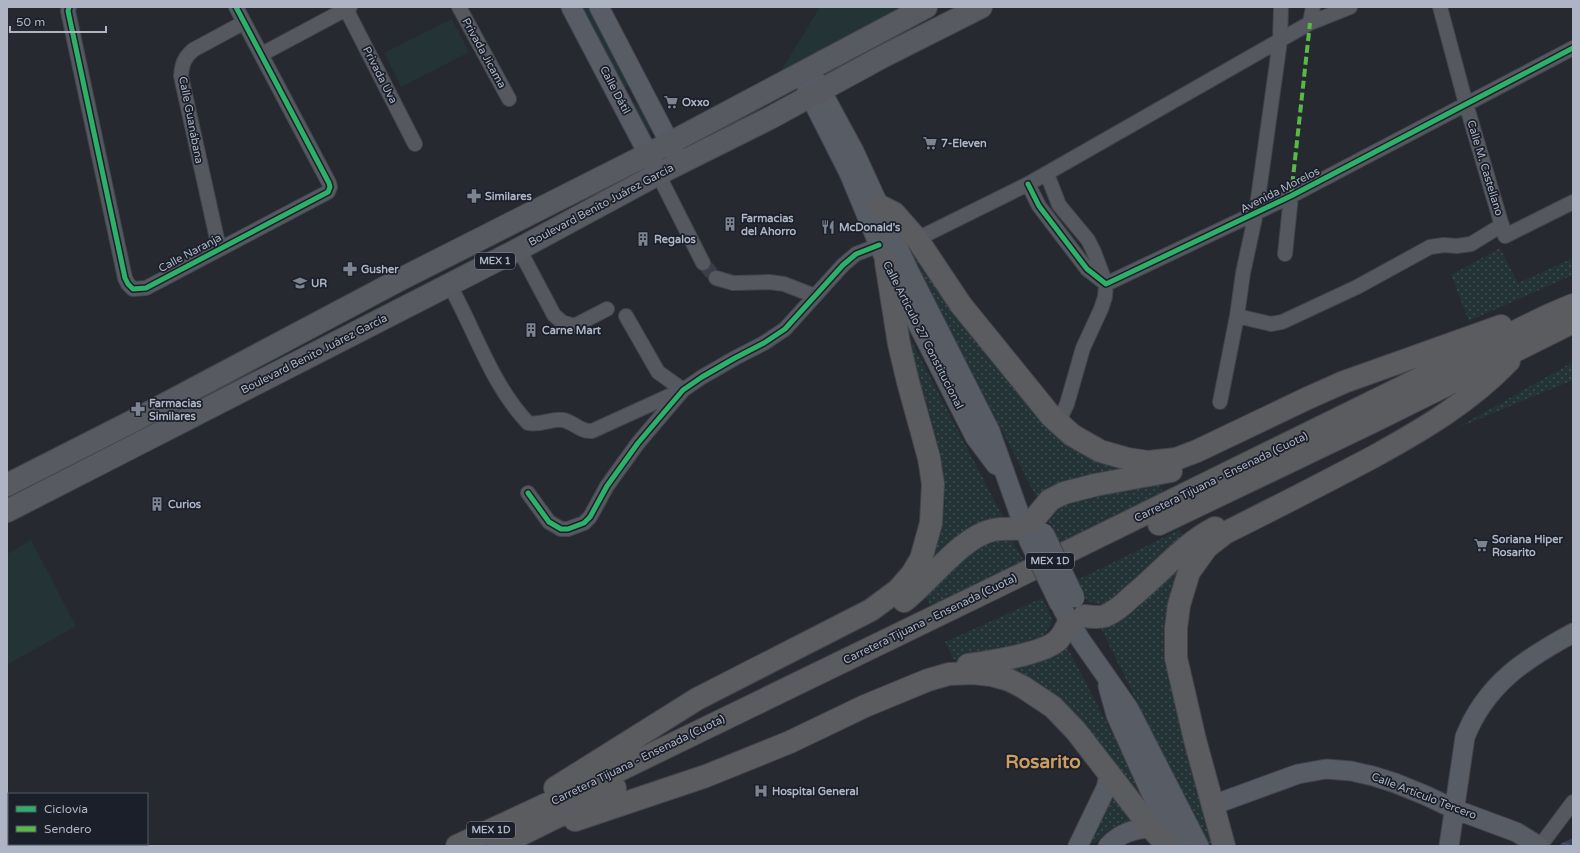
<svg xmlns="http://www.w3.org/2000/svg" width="1580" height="853" font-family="'Varela Round',sans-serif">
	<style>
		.grass { fill: url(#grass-dots) }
		.green { fill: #243336 }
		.water { fill: url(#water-ripples) }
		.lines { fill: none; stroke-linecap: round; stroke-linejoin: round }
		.street-tunnel { stroke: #3a3e46; stroke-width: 14; stroke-dasharray: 14 7; stroke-linecap: butt }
		.street-casing { stroke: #42444a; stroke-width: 16 }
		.secondary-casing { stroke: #42444a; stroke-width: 21 }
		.primary-casing { stroke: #43464d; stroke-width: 24 }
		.highway-casing { stroke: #42454c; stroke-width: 24 }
		.street { stroke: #55585f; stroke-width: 14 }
		.secondary { stroke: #585c64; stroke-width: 19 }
		.primary { stroke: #575a61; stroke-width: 22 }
		.highway { stroke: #5a5c60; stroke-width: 22 }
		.secondary-bridge-casing { stroke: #42444a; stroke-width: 21; stroke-linecap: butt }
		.secondary-bridge { stroke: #585c64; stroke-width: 19 }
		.quiet { stroke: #58b947; stroke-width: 4; stroke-dasharray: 8 4; stroke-linecap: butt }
		.cycleway-casing { stroke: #1a1f2a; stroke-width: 8 }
		.cycleway { stroke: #2db169; stroke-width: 5 }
		.labels { text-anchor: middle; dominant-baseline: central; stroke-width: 3.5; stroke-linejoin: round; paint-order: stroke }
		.shield { fill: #1a1f2a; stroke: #828795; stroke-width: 1 }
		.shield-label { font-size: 10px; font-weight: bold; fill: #aeb4c3 }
		.street-label { font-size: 11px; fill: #aeb4c3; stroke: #1a1f2a }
		.poi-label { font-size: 11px; font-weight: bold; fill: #aeb4c3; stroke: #1a1f2a; text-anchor: start }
		.town-label { font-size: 19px; font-weight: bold; fill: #cc9c61; stroke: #1a1f2a }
	</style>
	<defs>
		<pattern id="grass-dots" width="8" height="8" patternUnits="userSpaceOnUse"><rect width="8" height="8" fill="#243336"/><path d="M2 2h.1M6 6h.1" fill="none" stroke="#414e51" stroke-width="1.8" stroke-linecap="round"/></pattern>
		<pattern id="water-ripples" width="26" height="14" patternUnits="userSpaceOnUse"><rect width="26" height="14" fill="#353f58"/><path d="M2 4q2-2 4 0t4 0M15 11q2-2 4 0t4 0" fill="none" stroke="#50586e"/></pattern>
	</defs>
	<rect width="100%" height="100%" fill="#262930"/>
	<path class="grass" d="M 900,230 L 1049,419 L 1129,468 L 1054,485 L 1043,491 L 1036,497 Z
		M 1500,248 L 1518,283 L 1573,258 L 1573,275 L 1469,321 L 1451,275 Z
		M 902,323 L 1003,517 L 989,520 L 921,581 L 935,551 L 941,530 L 945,503 L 944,476 L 939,448 L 929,410 Z
		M 1573,362 L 1573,380 L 1455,429 Z
		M 1157,480 L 1163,492 L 1060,544 L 1049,522 L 1050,515 L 1064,500 Z
		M 1179,530 L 1186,542 L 1150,577 L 1106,604 L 1099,604 L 1087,601 L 1077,580 Z
		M 1000,540 L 1012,540 L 1025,563 L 931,609 L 925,594 C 947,574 969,547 1000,540 Z
		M 1182,560 C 1180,572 1173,583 1170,595 C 1167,603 1167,612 1166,620 L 1214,846 L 1208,846 L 1098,622 L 1127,615 L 1135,608 Z
		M 1042,598 L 1053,620 L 1044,636 L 1038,641 L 994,654 L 954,660 L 945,642 Z
		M 1065,643 L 1116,740 L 1157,827 L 1007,672 L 1013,663 Z
		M 1110,792 L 1132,819 L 1111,828 L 1094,844 L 1089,841 Z"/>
	<path class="green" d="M 573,7 L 590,7 L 628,81 L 627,88 L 621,91 Z
		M 820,7 L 917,7 L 768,92 Z
		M 452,19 L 469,52 L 401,87 L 384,53 Z
		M 632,102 L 642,108 L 652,128 L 643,134 L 631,107 Z
		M 31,540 L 76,626 L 7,665 L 7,554 Z"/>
	<path class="water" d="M 1573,838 L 1573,846 L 1562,846 L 1560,844 Z"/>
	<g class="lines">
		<path class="street-tunnel" d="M 703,263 L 716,278"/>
		<defs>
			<path id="street" d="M 69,7 L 68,11 L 125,278 L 128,284 L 133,289 L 146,288 L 328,192 L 330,187 L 329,183 L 236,7
				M 345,7 L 415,144
				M 459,7 L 509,99
				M 1281,7 L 1280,41 L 1256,213 L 1243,273 L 1237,316 L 1271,324 L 1282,322 L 1357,287 L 1430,247 L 1444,245 L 1457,246 L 1471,244 L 1502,225
				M 1440,7 L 1466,104 L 1505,236 L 1573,202
				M 1310,23 L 1313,7
				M 262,54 L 350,7
				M 658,174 L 703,263
				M 1047,174 L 1059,205 L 1088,240 L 1094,252 L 1106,284 L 1105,297 L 1101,309 L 1083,348 L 1067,404 L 1058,423
				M 1028,184 L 1039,206 L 1087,269 L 1106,284 L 1291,196 L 1573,48
				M 917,239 L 1028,184 L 1310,23 L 1350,7
				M 219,248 L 181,76 C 182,64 184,58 193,50 L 243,23
				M 519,249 L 554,315 L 562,322 L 574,326 L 607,309
				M 1285,254 L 1291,196
				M 716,278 L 733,283 L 769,282 L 784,284 L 815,296
				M 449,284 C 475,330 491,384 528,423 C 541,426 551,418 563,420 C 574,422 580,432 592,431 L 680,391
				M 626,316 L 658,372 L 683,390
				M 1220,402 L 1237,316
				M 528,493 L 549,522 L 561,529 L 568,529 L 584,523 L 590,517 L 607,486 L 638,443 L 683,390 L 702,377 L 735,358 L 764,343 L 785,329 L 843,265 L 856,254 L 879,245
				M 1540,846 L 1573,802"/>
			<path id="secondary" d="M 571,7 L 655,167
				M 599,7 L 677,157
				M 809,68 L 854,151 L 909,271 L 990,431 L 1029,541
				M 807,90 L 849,173 L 886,262 L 975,437 L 996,465
				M 1063,610 L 1080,639 L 1129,709 L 1199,846
				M 1108,686 L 1116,715 L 1151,793 L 1178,846
				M 1213,805 L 1298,774 L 1326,769 L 1351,771 L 1373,776 L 1395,783 L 1427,796 L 1454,809 L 1516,832 L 1539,846
				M 1078,846 L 1106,788 L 1109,775
				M 1108,846 C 1120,833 1133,829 1151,828
				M 1449,846 L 1465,737 C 1486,684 1525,659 1573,633"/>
			<path id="primary" d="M 7,485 L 137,419 L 401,279 L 670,143 L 926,7
				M 7,511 L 519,249 L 658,174 L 770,118 L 882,57 L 981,7"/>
			<path id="highway" d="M 880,206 L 894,213 L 917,239 L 961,305 L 1051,416 L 1072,435 L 1100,451 L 1128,459 L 1148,462 L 1176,459 L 1197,451 L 1308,398 L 1344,382 L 1501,326
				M 1035,518 L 1050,500 L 1064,493 L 1095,485 L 1171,471
				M 1159,524 L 1374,421 L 1573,322
				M 904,601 C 930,581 961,537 993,530 C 1004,528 1014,529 1025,529
				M 1084,616 C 1091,617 1098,618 1105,616 C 1114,612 1123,605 1130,598 C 1159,575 1182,545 1215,528
				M 968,665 C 988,662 1044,654 1058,640 C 1063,635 1066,628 1069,622
				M 555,788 L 697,699 L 871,610 L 898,590 L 912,574 L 921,559 L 931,523 L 933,484 L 929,458 L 908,382 L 899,344 L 886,262
				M 575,820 L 706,776 L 790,742 L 865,706 L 928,680 L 949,674 L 973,673 L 991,675 L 1009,680 L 1023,687 L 1053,707 L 1076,731 L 1151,828 L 1168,846
				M 457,846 L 603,778 L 998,586 L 1547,316 L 1573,305
				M 498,846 L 615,788
				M 1224,846 L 1195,740 L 1176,658 L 1176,628 L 1179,605 L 1189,572 L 1207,547 L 1225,533 C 1275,508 1324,483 1373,457 C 1422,430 1470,402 1509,361"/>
		</defs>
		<use href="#street" class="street-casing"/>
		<use href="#secondary" class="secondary-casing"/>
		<use href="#primary" class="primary-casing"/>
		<use href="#highway" class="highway-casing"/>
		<use href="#street" class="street"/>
		<use href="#secondary" class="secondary"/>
		<use href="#primary" class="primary"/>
		<use href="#highway" class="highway"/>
		<defs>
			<path id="secondary-bridge" d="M 1044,533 L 1075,598
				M 1029,541 L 1060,605"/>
		</defs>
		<use href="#secondary-bridge" class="secondary-bridge-casing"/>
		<use href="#secondary-bridge" class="secondary-bridge"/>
		<path class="quiet" d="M 1291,196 L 1310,23"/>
		<defs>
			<path id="cycleway" d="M 69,7 L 68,11 L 125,278 L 128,284 L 133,289 L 146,288 L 328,192 L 330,187 L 329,183 L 236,7
				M 1028,184 L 1039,206 L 1087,269 L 1106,284 L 1291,196 L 1573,48
				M 528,493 L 549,522 L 561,529 L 568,529 L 584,523 L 590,517 L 607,486 L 638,443 L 683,390 L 702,377 L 735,358 L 764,343 L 785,329 L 843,265 L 856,254 L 879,245"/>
		</defs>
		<use href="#cycleway" class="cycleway-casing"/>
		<use href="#cycleway" class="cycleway"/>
	</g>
	<defs>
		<symbol id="supermarket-bare" viewBox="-9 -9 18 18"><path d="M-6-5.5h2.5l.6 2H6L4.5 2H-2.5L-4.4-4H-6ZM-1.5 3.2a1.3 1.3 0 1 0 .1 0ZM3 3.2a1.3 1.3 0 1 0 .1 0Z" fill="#7e8390" stroke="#1a1f2a" stroke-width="2.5" paint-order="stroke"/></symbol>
		<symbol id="pharmacy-bare" viewBox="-9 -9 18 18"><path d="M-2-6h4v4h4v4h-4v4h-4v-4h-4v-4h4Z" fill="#7e8390" stroke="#1a1f2a" stroke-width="2.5" paint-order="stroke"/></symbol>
		<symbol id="building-bare" viewBox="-9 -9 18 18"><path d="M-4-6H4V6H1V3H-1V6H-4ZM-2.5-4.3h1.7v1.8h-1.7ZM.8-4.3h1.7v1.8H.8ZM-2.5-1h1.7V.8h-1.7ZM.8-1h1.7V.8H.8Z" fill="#7e8390" stroke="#1a1f2a" stroke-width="2.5" paint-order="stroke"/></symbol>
		<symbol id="restaurant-bare" viewBox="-9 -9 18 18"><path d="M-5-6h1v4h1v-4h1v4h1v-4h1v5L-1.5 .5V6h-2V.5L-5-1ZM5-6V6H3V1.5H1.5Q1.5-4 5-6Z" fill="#7e8390" stroke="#1a1f2a" stroke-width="2.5" paint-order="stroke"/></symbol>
		<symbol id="school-bare" viewBox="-9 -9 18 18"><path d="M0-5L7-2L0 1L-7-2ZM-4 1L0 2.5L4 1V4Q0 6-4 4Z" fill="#7e8390" stroke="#1a1f2a" stroke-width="2.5" paint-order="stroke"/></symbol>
		<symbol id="hospital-bare" viewBox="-9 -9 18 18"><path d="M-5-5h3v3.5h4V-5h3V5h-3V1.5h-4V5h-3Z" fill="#7e8390" stroke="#1a1f2a" stroke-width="2.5" paint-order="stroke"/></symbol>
	</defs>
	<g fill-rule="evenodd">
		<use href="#supermarket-bare" x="661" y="92" width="20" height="20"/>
		<use href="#supermarket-bare" x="920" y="133" width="20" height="20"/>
		<use href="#pharmacy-bare" x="464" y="186" width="20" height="20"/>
		<use href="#building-bare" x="720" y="214" width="20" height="20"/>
		<use href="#restaurant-bare" x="818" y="217" width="20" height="20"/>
		<use href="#building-bare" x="633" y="229" width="20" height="20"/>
		<use href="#pharmacy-bare" x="340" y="259" width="20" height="20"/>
		<use href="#school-bare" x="290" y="273" width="20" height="20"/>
		<use href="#building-bare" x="521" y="320" width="20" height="20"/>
		<use href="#pharmacy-bare" x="128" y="399" width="20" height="20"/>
		<use href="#building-bare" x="147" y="494" width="20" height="20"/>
		<use href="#supermarket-bare" x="1471" y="535" width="20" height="20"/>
		<use href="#hospital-bare" x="751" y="781" width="20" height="20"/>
	</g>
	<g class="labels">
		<g class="shield">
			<rect x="475" y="253" width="40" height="16" rx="3"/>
			<rect x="1026" y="553" width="48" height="16" rx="3"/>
			<rect x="467" y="822" width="48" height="16" rx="3"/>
		</g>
		<g class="shield-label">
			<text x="495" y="261">MEX 1</text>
			<text x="1050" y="561">MEX 1D</text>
			<text x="491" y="830">MEX 1D</text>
		</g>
		<g class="street-label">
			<text transform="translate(484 53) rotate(61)">Privada Jicama</text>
			<text transform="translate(380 75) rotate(63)">Privada Uva</text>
			<text transform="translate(615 90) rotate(62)">Calle Dátil</text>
			<text transform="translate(191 120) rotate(79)">Calle Guanábana</text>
			<text transform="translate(1485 168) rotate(73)">Calle M. Castellano</text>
			<text transform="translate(1280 190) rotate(-27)">Avenida Morelos</text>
			<text transform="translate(601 205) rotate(-28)">Boulevard Benito Juárez García</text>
			<text transform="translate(190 253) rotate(-28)">Calle Naranja</text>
			<text transform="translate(923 335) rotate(63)">Calle Artículo 27 Constitucional</text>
			<text transform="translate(314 354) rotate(-27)">Boulevard Benito Juárez García</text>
			<text transform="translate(1221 477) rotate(-26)">Carretera Tijuana - Ensenada (Cuota)</text>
			<text transform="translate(930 619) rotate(-26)">Carretera Tijuana - Ensenada (Cuota)</text>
			<text transform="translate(638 760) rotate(-26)">Carretera Tijuana - Ensenada (Cuota)</text>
			<text transform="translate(1424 796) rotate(21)">Calle Artículo Tercero</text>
		</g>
		<g class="poi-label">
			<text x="682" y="102">Oxxo</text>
			<text x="941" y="143">7-Eleven</text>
			<text x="485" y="196">Similares</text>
			<text x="741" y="218">Farmacias<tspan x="741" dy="13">del Ahorro</tspan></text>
			<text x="839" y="227">McDonald's</text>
			<text x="654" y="239">Regalos</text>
			<text x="361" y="269">Gusher</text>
			<text x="311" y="283">UR</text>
			<text x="542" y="330">Carne Mart</text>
			<text x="149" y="403">Farmacias<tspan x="149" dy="13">Similares</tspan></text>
			<text x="168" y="504">Curios</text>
			<text x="1492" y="539">Soriana Hiper<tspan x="1492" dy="13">Rosarito</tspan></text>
			<text x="772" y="791">Hospital General</text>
		</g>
		<g class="town-label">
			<text x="1043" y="762">Rosarito</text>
		</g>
	</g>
	<rect width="1580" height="853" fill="none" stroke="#aeb4c3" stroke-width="16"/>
	<rect x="8" y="793" width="140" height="52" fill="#1a1f2a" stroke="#555b67"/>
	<rect x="16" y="806" width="20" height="6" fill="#2db169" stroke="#555b67"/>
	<text x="44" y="813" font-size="12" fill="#aeb4c3">Ciclovía</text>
	<rect x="16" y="826" width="20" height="6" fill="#58b947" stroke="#555b67"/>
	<text x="44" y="833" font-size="12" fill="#aeb4c3">Sendero</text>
	<path d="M10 26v6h96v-6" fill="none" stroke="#aeb4c3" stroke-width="2"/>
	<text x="16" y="26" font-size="12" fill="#aeb4c3" stroke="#1a1f2a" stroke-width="3" paint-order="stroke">50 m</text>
</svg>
